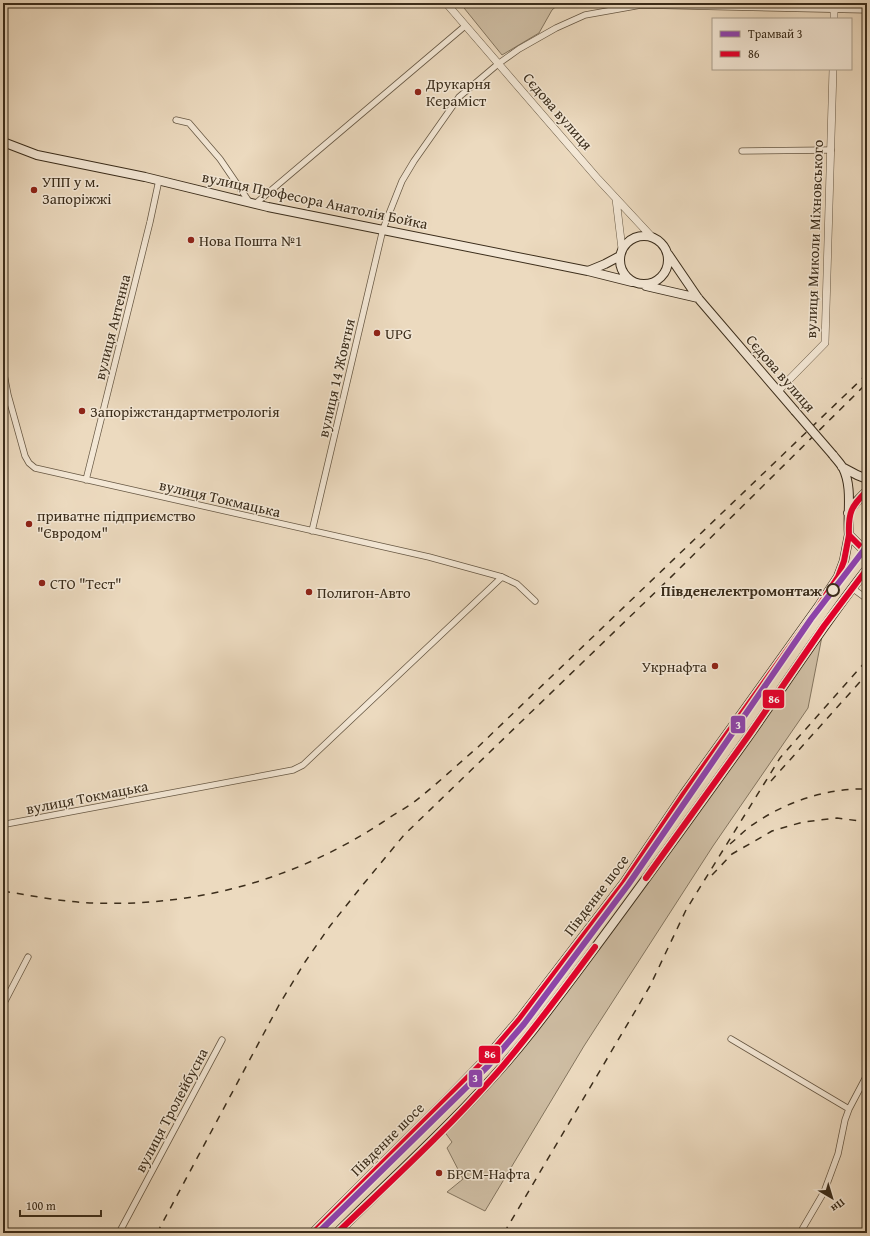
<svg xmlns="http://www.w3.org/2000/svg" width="870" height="1236" font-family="'Gentium Book Plus',serif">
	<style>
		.green { fill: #cebda3; stroke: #84755f }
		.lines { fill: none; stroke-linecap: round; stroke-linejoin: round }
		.minor-casing { stroke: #675844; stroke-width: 7 }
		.tertiary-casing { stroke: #675844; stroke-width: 8 }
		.secondary-casing { stroke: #3b2d1b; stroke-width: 10 }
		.minor { stroke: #f3e7d5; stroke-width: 5.5 }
		.tertiary { stroke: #f3e7d5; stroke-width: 7 }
		.secondary { stroke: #f3e7d5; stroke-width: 8 }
		.rail { stroke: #3b2d1b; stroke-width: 1.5; stroke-dasharray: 7 7; stroke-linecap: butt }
		.secondary-bridge-casing { stroke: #3b2d1b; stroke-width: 10; stroke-linecap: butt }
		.secondary-bridge { stroke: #f3e7d5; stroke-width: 8 }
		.bus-1-casing { stroke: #f3e7d5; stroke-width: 9 }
		.bus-1 { stroke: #e4002b; stroke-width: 6 }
		.tram-1-casing { stroke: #f3e7d5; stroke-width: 9 }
		.tram-1 { stroke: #8e44ad; stroke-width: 6 }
		.poi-dot { fill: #8f2418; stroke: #f3e7d5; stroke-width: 1.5 }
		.stop-dot { fill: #f3e7d5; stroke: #3b2d1b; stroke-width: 2 }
		.labels { text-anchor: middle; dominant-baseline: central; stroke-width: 3; stroke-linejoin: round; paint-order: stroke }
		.poi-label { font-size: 15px; fill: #3b2d1b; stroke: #f3e7d5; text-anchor: start }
		.street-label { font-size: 15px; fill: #3b2d1b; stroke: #f3e7d5 }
		.stop-label { font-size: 15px; font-weight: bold; fill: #3b2d1b; stroke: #f3e7d5; text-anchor: end }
		.line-badge { stroke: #f3e7d5; stroke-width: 1.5 }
		.badge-label { font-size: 11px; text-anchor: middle; font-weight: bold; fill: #fff }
	</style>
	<rect width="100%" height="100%" fill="#ecdabf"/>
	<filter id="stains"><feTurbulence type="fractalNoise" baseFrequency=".005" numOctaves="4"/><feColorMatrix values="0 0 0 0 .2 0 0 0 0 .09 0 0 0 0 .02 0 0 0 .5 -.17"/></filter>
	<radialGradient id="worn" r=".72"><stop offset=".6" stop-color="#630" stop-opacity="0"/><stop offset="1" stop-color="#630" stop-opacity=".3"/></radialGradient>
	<path class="green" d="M 460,3 L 560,3 L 552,10 L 539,33 L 502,55 Z
		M 824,626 L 808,708 L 713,846 L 584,1046 L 485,1211 L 447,1192 L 463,1179 L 447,1148 L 452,1142 L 444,1131 L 532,1031 Z"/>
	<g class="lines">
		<defs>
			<path id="minor" d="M 176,120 L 189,123 L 220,159 L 250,203
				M 742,151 L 831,150
				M 255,204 L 465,26
				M 3,369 L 8,395 L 25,456 L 29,463 L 35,468 L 429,557 L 502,577 L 517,584 L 535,601
				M 86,480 L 150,222 L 159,180
				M 312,531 L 383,229 L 402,181 L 414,161 L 459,97 L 498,64 L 519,49 L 556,28 L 585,15 L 641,5 L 867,10
				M 852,588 L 867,599
				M 6,824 L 293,770 L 303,765 L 502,577
				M 3,1005 L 28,957
				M 731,1039 L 849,1109
				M 119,1233 L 222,1040
				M 800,1233 L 824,1192 L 838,1154 L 845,1120 L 849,1109 L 867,1075"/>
			<path id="tertiary" d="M 446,3 L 598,179 L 651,236
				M 834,19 L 834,3
				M 616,199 L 622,249
				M 778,391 L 825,343 L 833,69"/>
			<path id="secondary" d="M 3,142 L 37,155 L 145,177 L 268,207 L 588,271 L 632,282
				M620 260a24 24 0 1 1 48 0a24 24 0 1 1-48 0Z
				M 668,254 L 698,298 L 795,411
				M 588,271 L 605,264 L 620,256
				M 646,286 L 698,298
				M 833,455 C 836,459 840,463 843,468 C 853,488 847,513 849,535 L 864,550 L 867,551
				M 842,467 L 857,475 L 867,479
				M 848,513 L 856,502 L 867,491
				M 313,1233 L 445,1101 L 483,1062 L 519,1020 L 624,883 L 684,794 L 819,606 L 838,577 L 844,561 L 849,535
				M 337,1233 C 403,1167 475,1104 533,1030 C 607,934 678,835 748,737 C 788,681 824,623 867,569"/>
		</defs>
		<use href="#minor" class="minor-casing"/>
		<use href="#tertiary" class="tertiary-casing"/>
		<use href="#secondary" class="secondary-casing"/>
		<use href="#minor" class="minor"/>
		<use href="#tertiary" class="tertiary"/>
		<use href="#secondary" class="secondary"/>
		<path class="rail" d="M 771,781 L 867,674
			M 730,844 C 736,839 742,833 748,828 C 782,803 825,788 867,789
			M 712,875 L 732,854 L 772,831 L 803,822 L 837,818 L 867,822
			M 3,891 C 33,896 63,902 93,903 C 198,907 296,879 383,822 C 393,815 404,809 414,802 C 436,785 457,765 478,747 L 867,374
			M 157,1233 L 279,1005 L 305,962 L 330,926 L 361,887 L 404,835 L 670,578 L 867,383
			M 504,1233 L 650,986 L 686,910 L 780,758 L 867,660"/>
		<defs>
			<path id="secondary-bridge" d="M 795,411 L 833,455"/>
		</defs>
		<use href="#secondary-bridge" class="secondary-bridge-casing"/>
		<use href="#secondary-bridge" class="secondary-bridge"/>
		<defs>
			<path id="bus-1" d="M 867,491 C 851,506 848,513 849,535 L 864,550 L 867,551
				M 646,878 L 749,735 L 824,626 L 867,569
				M 313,1233 L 483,1062 L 519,1020 L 624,883 L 684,794 L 819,606 L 838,577 L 844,561 L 849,535
				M 337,1233 C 391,1181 447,1130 496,1074 C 531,1034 563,990 595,947"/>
		</defs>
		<use href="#bus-1" class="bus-1-casing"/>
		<use href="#bus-1" class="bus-1"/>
		<defs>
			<path id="tram-1" d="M 318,1233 L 488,1066 L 524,1024 L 628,885 L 811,619 L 867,546"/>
		</defs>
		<use href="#tram-1" class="tram-1-casing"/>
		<use href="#tram-1" class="tram-1"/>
	</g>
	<g class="poi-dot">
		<circle cx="418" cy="92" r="4"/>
		<circle cx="34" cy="190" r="4"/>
		<circle cx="191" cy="240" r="4"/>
		<circle cx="377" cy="333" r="4"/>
		<circle cx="82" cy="411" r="4"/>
		<circle cx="29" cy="524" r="4"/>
		<circle cx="42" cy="583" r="4"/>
		<circle cx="309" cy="592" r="4"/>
		<circle cx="715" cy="666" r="4"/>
		<circle cx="439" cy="1173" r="4"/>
	</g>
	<circle class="stop-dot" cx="833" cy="590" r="6"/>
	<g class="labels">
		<g class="poi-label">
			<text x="426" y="83">Друкарня<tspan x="426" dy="17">Кераміст</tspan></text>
			<text x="42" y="181">УПП у м.<tspan x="42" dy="17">Запоріжжі</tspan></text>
			<text x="199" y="240">Нова Пошта №1</text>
			<text x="385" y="333">UPG</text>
			<text x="90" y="411">Запоріжстандартметрологія</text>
			<text x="37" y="515">приватне підприємство<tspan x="37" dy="17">"Євродом"</tspan></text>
			<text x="50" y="583">СТО "Тест"</text>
			<text x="317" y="592">Полигон-Авто</text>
			<text x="707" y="666" text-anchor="end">Укрнафта</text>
			<text x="447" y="1173">БРСМ-Нафта</text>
		</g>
		<g class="street-label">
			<text transform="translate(558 111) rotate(49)">Сєдова вулиця</text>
			<text transform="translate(315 200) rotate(12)">вулиця Професора Анатолія Бойка</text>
			<text transform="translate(814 239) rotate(-88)">вулиця Миколи Міхновського</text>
			<text transform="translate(112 327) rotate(-76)">вулиця Антенна</text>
			<text transform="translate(781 373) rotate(49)">Сєдова вулиця</text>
			<text transform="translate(336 378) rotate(-77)">вулиця 14 Жовтня</text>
			<text transform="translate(220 498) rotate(13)">вулиця Токмацька</text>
			<text transform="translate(87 797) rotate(-11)">вулиця Токмацька</text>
			<text transform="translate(596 895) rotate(-53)">Південне шосе</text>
			<text transform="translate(171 1110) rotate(-62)">вулиця Тролейбусна</text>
			<text transform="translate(387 1139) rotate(-45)">Південне шосе</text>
		</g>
		<g class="stop-label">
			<text x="822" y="590">Південелектромонтаж</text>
		</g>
	</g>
	<g class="line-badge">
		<rect x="762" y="689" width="23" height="20" rx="4" fill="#e4002b"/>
		<rect x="730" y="715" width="16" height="19" rx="4" fill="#8e44ad"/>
		<rect x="478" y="1045" width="23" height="19" rx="4" fill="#e4002b"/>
		<rect x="468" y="1069" width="15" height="19" rx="4" fill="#8e44ad"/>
	</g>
	<g class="badge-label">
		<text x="774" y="703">86</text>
		<text x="738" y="729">3</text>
		<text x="490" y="1058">86</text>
		<text x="475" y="1082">3</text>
	</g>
	<rect width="870" height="1236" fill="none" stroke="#ecdabf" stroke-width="16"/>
	<rect x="4" y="4" width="862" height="1228" fill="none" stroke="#3b2d1b" stroke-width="2"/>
	<rect x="8" y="8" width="854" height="1220" fill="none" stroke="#3b2d1b"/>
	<rect x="712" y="18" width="140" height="52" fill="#f3e7d5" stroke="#a99d8b"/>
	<rect x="720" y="31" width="20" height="6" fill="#8e44ad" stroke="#a99d8b"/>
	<text x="748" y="38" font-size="12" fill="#3b2d1b">Трамвай 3</text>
	<rect x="720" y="51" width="20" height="6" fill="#e4002b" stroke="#a99d8b"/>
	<text x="748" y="58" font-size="12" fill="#3b2d1b">86</text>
	<g transform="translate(832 1198) rotate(142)" stroke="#f3e7d5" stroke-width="3" paint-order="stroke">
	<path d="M0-3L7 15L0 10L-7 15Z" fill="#3b2d1b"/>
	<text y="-6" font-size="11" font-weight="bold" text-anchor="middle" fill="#3b2d1b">Пн</text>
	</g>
	<path d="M20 1210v6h81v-6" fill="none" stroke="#3b2d1b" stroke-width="2"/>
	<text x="26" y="1210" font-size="12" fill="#3b2d1b" stroke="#f3e7d5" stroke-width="3" paint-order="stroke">100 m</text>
	<rect width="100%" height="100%" filter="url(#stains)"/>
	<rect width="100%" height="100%" fill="url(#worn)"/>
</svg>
